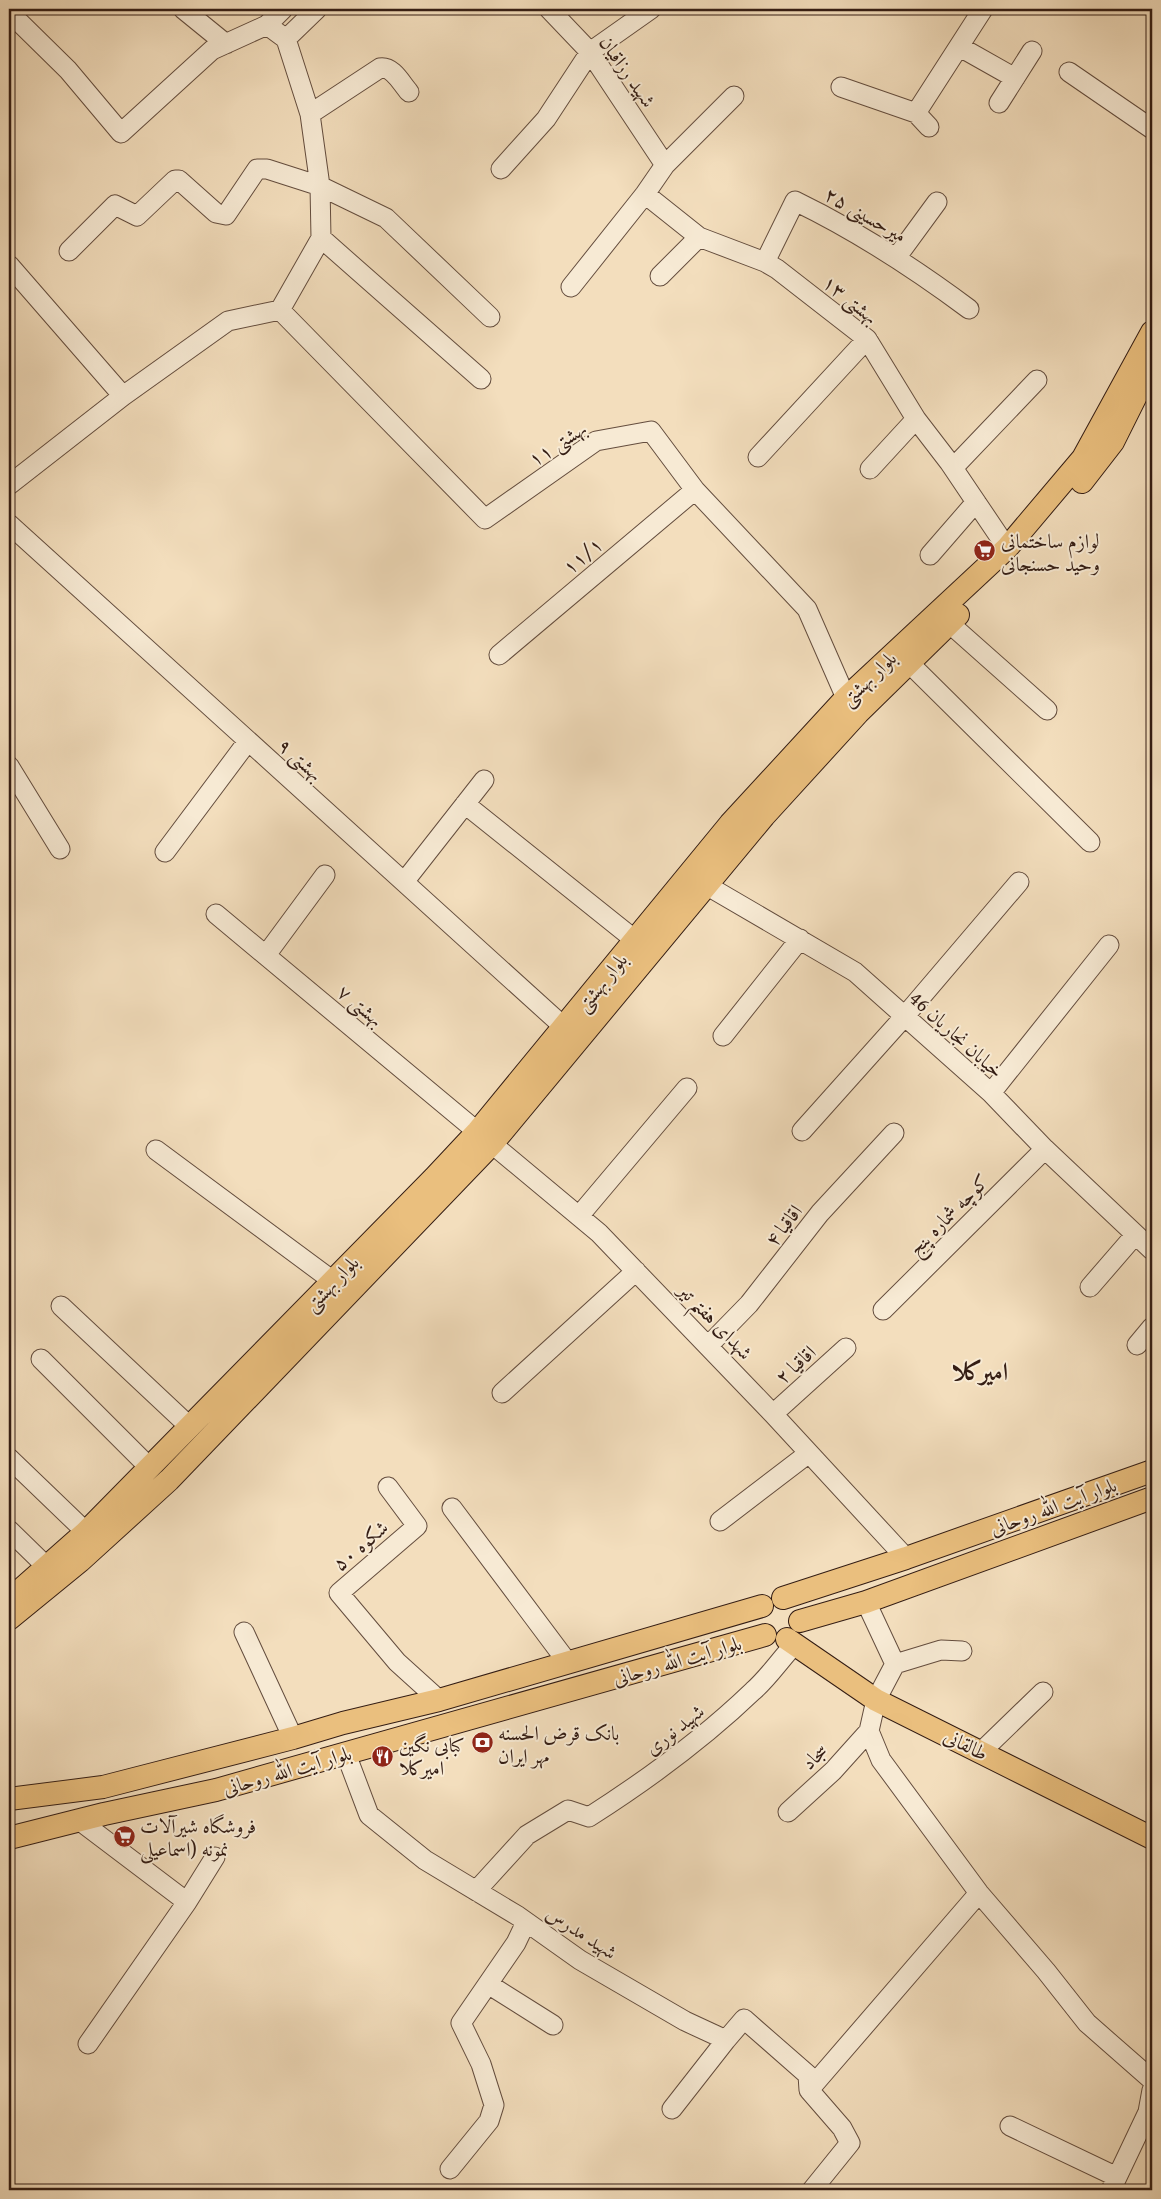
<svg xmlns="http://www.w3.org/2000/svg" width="1161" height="2199" font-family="'Gentium Book Plus',Amiri,serif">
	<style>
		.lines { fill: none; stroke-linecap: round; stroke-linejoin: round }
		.minor-casing { stroke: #644d3e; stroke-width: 21 }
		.major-casing { stroke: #341d14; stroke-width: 24 }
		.minor { stroke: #f7ead4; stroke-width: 19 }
		.major { stroke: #eabf7e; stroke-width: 22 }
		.labels { text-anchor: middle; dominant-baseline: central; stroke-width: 4; stroke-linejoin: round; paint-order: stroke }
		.street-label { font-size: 20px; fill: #341d14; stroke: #f7ead4 }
		.poi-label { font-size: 20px; fill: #341d14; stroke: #f7ead4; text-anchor: start }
		.district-label { font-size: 25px; font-weight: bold; fill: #341d14; stroke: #f7ead4 }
	</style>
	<rect width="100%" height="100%" fill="#f3debd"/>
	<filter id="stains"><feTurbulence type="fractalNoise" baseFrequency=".004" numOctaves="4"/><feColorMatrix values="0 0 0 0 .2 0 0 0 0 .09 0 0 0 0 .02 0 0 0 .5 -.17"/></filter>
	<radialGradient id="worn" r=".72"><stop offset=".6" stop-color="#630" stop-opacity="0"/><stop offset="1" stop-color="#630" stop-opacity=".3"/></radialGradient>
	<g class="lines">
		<defs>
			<path id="minor" d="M 183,9 L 226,44
				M 549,9 L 590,52 L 665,165
				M 9,12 L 68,70 L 121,133 L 212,50 L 267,25 L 286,39 L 310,114 L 320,186 L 321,238 L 280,310 L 228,321 L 123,396 L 9,485
				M 267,25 L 283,9
				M 286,39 L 317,9
				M 960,47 L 1015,78
				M 1069,72 L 1152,129
				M 841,87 L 916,113 L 929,127
				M 999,103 L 1032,51
				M 916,113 L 983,9
				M 310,114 L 380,68 C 393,66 401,83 409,92
				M 501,169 L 546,119 L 590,52 L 651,9
				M 645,194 L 699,237 L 765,262 L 777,269 L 867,339 L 916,419 L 949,462 L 1007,548
				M 321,238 L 481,379
				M 69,251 L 115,205 L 137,216 L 175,180 L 179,180 L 216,213 L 226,215 L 257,169 L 267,169 L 320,186 L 386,218 L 490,317
				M 896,258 L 937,202
				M 765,262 L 795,201 C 857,231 914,268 969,309
				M 9,265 L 123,396
				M 660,276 L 699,237
				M 571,287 L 645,194 L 665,165 L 734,96
				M 280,310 L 485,519 L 596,441 L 651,431 L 695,490 L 807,609 L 846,698
				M 758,457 L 867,339
				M 953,468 L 1037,380
				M 870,469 L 916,419
				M 9,524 L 564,1027
				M 930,555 L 976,502
				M 949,623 L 1047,710
				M 499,655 L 695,490
				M 908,662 L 1090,842
				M 9,766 L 60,849
				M 465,804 L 635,940
				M 165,852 L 248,741
				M 404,882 L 484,780
				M 706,885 L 855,972 L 991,1093 L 1045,1149 L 1152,1250
				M 216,914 L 599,1233 L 773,1414 L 906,1558
				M 266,955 L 325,875
				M 723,1036 L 800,939
				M 991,1093 L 1109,945
				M 802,1131 L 904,1017 L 1019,882
				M 156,1150 L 333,1281
				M 579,1216 L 687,1088
				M 1090,1287 L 1135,1235
				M 61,1306 L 190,1427
				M 883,1310 L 1045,1149
				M 1137,1345 L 1152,1327
				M 708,1346 L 749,1304 L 820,1213 L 894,1133
				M 41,1359 L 150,1468
				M 502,1393 L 636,1271
				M 773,1414 L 846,1348
				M 9,1458 L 86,1532
				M 388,1487 L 417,1526 L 339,1593 L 397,1662 L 439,1700
				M 452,1508 L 568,1663
				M 720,1521 L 809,1453
				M 9,1530 L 48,1568
				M 866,1602 L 895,1664 L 876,1700 L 869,1731 L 881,1760 L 979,1893 L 1046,1971 L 1087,2023 L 1152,2080
				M 244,1632 L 293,1738
				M 895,1664 L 941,1650 L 962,1651
				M 981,1752 L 1043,1692
				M 346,1754 L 369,1815 L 425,1860 L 518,1916 L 580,1960 L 685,2021 L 726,2040 L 744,2019 L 808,2075 L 809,2090
				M 788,1812 L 833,1771 L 869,1731
				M 80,1821 L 187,1902
				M 476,1891 L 527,1835 L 568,1810 L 589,1817 C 647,1780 703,1739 753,1691 C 768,1678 780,1660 794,1645
				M 488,1984 L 553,2025
				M 88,2044 L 187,1902 L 215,1857
				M 809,2090 L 979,1893
				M 809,2090 L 842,2128 L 850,2143 L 812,2190
				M 672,2109 L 726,2040
				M 1010,2126 L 1117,2177
				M 450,2169 L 489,2121 L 494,2105 L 481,2064 L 461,2023 L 516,1943 L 526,1922
				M 1111,2190 L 1148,2112 L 1152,2090"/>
			<path id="major" d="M 1082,482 L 1113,442 L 1152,364
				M 783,1598 L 906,1558 L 1152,1471
				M 9,1600 L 86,1532 L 434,1178 L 478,1131 L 730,824 L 846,698 L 1007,548 L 1083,458 L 1152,332
				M 9,1619 L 80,1561 L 169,1480 L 492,1144 L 764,816 L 858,713 L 958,615
				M 800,1621 L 866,1602 L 1152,1498
				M 787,1639 L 876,1700 L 1152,1838
				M 9,1799 L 103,1787 L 293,1738 L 343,1723 L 439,1700 L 762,1606
				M 9,1838 L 104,1814 L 216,1790 L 765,1635"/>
		</defs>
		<use href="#minor" class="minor-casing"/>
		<use href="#major" class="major-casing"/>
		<use href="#minor" class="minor"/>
		<use href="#major" class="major"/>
	</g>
	<defs>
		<symbol id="supermarket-disc" viewBox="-11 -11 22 22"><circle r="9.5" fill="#8f2418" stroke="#f7ead4"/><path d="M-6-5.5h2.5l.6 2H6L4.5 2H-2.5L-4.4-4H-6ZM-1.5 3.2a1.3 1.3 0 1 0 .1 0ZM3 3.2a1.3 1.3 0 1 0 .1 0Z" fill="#fff"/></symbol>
		<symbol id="bank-disc" viewBox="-11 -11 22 22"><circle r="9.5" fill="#8f2418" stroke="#f7ead4"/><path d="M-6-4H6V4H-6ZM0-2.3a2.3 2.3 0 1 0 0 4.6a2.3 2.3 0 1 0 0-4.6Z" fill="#fff"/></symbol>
		<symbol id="restaurant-disc" viewBox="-11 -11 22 22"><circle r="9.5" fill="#8f2418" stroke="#f7ead4"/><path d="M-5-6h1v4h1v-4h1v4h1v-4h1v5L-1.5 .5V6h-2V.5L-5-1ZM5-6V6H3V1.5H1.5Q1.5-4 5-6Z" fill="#fff"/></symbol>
	</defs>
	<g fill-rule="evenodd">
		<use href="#supermarket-disc" x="972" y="538" width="25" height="25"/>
		<use href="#bank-disc" x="470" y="1730" width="25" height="25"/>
		<use href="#restaurant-disc" x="370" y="1744" width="25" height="25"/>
		<use href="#supermarket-disc" x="112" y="1824" width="25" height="25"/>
	</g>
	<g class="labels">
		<g class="street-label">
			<text transform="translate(628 71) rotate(55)">شهید رزاقیان</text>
			<text transform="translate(866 214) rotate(30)">میرحسینی ۲۵</text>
			<text transform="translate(851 299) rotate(39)">بهشتی ۱۳</text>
			<text transform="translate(557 443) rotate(-33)">بهشتی ۱۱</text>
			<text transform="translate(582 555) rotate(-40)">۱۱/۱</text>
			<text transform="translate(868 678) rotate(-44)">بلوار بهشتی</text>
			<text transform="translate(301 759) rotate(42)">بهشتی ۹</text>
			<text transform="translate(601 982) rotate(-51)">بلوار بهشتی</text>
			<text transform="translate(361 1005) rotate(40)">بهشتی ۷</text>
			<text transform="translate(957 1034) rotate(42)">خیابان نجاریان 46</text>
			<text transform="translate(948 1214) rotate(-45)">کوچه شماره پنج</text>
			<text transform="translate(783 1225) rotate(-52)">اقاقیا ۴</text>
			<text transform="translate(331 1283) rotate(-46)">بلوار بهشتی</text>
			<text transform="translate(716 1321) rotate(46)">شهدای هفتم تیر</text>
			<text transform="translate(795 1364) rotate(-42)">اقاقیا ۲</text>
			<text transform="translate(1053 1506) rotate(-20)">بلوار آیت الله روحانی</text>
			<text transform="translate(360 1545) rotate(-40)">شکوه ۵۰</text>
			<text transform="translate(677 1660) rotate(-16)">بلوار آیت الله روحانی</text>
			<text transform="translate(674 1729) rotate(-38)">شهید نوری</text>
			<text transform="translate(966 1744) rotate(26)">طالقانی</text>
			<text transform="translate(814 1756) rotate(-45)">سجاد</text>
			<text transform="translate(287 1770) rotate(-16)">بلوار آیت الله روحانی</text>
			<text transform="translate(582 1932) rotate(33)">شهید مدرس</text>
		</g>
		<g class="poi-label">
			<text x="1001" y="540">لوازم ساختمانی<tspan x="1001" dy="23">وحید حسنجانی</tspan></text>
			<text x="498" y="1732">بانک قرض الحسنه<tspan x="498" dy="23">مهر ایران</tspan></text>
			<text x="399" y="1744">کبابی نگین<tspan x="399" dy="23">امیرکلا</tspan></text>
			<text x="140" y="1825">فروشگاه شیرآلات<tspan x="140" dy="23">نمونه (اسماعیلی</tspan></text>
		</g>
		<g class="district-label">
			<text x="980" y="1371">امیرکلا</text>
		</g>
	</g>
	<rect width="1161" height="2199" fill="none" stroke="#f3debd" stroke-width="30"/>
	<rect x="10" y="10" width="1141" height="2179" fill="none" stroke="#341d14" stroke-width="2.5"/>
	<rect x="15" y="15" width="1131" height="2169" fill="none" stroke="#341d14"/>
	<rect width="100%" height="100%" filter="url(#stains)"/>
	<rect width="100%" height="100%" fill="url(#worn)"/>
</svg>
